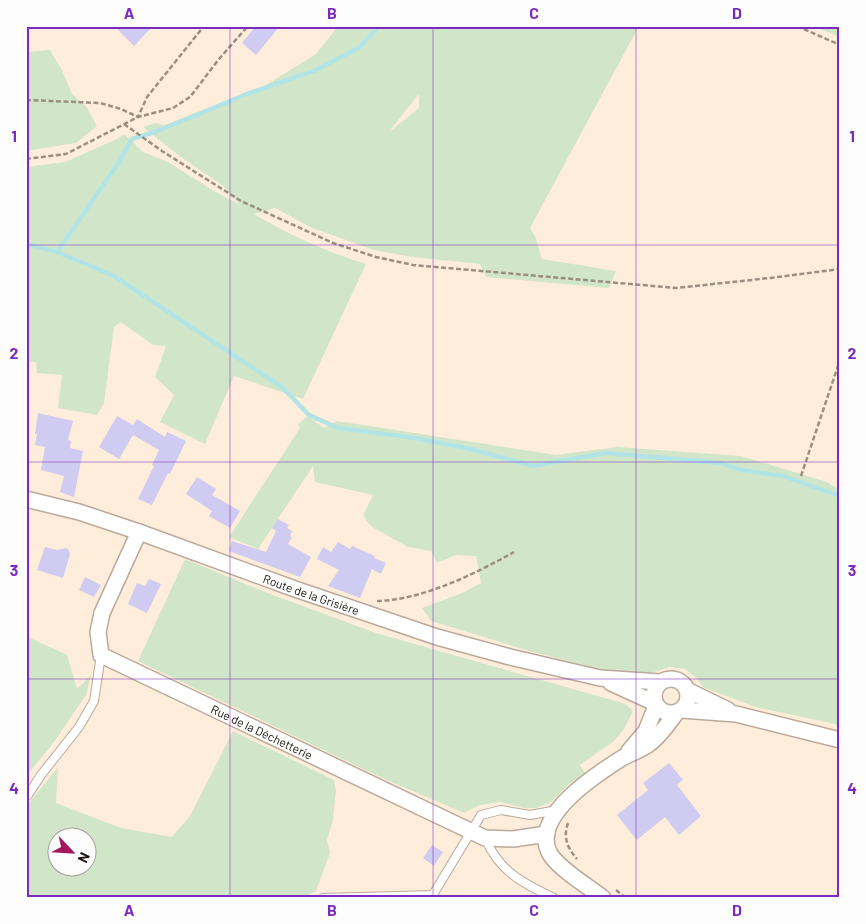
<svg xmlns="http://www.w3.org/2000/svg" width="866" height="924" font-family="Barlow,sans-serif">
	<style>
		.green { fill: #d1e6c9; fill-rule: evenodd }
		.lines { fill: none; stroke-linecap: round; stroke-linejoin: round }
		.stream { stroke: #b2e4e5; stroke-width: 4.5 }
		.building { fill: #d0cbf0 }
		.service-casing { stroke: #bbaa9a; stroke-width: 10 }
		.minor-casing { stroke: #bbaa9a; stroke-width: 18 }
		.path { stroke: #9c8f82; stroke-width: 2.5; stroke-dasharray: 5 2.5; stroke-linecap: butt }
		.service { stroke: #fff; stroke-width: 8 }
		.minor { stroke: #fff; stroke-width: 15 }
		.grid { fill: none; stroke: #7b2cbf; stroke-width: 1; stroke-opacity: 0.55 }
		.labels { text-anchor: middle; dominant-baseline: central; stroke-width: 4.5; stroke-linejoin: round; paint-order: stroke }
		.street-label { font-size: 12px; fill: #1a140e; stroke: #fdfdfd }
		.neatline { fill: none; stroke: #7b2cbf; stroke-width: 2 }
		.grid-label { font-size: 16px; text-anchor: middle; font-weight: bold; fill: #7b2cbf }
	</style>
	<rect width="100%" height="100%" fill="#ffeddb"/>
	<path class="green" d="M 338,26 L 639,26 L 530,228 L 535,236 L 542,259 L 616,271 L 609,288 L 486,277 L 480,264 L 412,257 L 374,250 L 312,228 L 275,208 L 254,214 C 289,235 327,252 366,264 L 303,399 L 234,376 L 205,444 L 160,422 L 174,395 L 155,377 L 166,346 L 153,345 L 121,322 L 114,327 L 104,403 L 97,415 L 58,408 L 62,375 L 37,373 L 36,362 L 26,362 L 26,167 L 65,162 L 117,139 L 124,134 L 143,152 L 168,162 L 214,191 L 240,205 L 222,185 L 178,155 L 143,127 L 155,123 L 165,125 L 263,87 L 316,54 ZM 419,95 L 419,108 L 389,132 L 418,95 Z
		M 812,26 L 840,26 L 840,37 Z
		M 50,50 L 62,70 L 72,94 L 86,106 L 97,126 L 76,143 L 26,151 L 26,52 Z
		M 308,416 L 324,428 L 337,421 L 556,455 L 617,447 L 741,456 L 827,482 L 840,490 L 840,725 L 755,707 L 703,687 L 696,678 L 685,669 L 670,667 L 647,674 L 607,671 L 533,652 L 431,621 L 422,608 L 462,593 L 481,583 L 476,556 L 456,555 L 437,563 L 431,551 L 408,547 L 372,527 L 363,516 L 373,495 L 315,482 L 313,466 L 258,549 L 229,537 L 300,428 L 298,424 Z
		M 185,559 L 265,592 L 376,633 L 626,704 L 633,711 L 624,729 L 614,741 L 580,765 L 585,773 L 568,785 L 550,803 L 536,808 L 523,808 L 501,802 L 480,805 L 464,813 L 380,777 L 138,661 Z
		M 26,636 L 67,655 L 77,689 L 91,675 L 86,695 L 54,742 L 26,776 Z
		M 233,731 L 334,780 L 336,790 L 333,820 L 327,840 L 330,853 L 316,891 L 301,898 L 26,898 L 26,807 L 58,767 L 56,803 L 121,828 L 172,837 L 190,816 ZM 58,836 L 88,836 L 88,866 L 58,866 Z"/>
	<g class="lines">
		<path class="stream" d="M 26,244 L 57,252 L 114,276 L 282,387 L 309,415 L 338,428 L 408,437 L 471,449 L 533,466 L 606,453 L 722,463 L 740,470 L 783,476 L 840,496
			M 57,252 L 115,168 L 132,139 L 155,132 L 247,94 L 316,70 L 360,47 L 379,26"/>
	</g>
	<path class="building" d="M 114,26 L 153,26 L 134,46 Z
		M 256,26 L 280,26 L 256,55 L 242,43 Z
		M 38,413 L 73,421 L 68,440 L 71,441 L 70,448 L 83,451 L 74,497 L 60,492 L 64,476 L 41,470 L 45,447 L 35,445 L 37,434 L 35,434 Z
		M 117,416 L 133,425 L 137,419 L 165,437 L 167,432 L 186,441 L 170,474 L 168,473 L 152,505 L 138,499 L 154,466 L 152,465 L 159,450 L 133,435 L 119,459 L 99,447 Z
		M 197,477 L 216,489 L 212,495 L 240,511 L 230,528 L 209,516 L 212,511 L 186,494 Z
		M 278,519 L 289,525 L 287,528 L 292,531 L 290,536 L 292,537 L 288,544 L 311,557 L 300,577 L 229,551 L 232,541 L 266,552 L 276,531 L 272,528 Z
		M 338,542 L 350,549 L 352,546 L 375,556 L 374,558 L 386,563 L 381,574 L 372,569 L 360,598 L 328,586 L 339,570 L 317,559 L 323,547 L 331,552 Z
		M 45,547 L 57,550 L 66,548 L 69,550 L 70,554 L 63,578 L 37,570 Z
		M 85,577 L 101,585 L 94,597 L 79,590 Z
		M 149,579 L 161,584 L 147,613 L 128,604 L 137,583 L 145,586 Z
		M 669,763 L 683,780 L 677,785 L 701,816 L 679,835 L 665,817 L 637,840 L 617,815 L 648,790 L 643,783 Z
		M 432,845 L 443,852 L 434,866 L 423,858 Z"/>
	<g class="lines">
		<defs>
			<path id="service" d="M 28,795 L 41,775 L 79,727 L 94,701 L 101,655
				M 485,838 C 499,871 522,883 554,898
				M 323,898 L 433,895 L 433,898
				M 431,898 L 481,815 L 501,810 L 530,815 L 558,810"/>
			<g id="minor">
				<path id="s1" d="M 26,499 L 79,512 L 139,532 L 295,589 L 437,637 L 510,657 L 600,678 L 660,682"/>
				<path id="s2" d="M 139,532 L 102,613 L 98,632 L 101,655 L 485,838 L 513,839 L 547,834"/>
				<circle cx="671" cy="696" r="17"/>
				<path d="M 611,683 L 655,703"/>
				<path d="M 687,690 L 728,710"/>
				<path d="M 682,710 L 736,714 L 840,740"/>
				<path d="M 629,751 L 646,731 L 656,706"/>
				<path d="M 603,898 C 589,887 559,869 550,854 C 529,817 597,774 622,758 C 631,753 641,750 649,744 C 660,736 668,724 676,713"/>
			</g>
		</defs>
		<use href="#service" class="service-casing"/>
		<use href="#minor" class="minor-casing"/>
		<path class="path" d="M 797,26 L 840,45
			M 26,100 L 100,103 L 121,109 L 138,117 L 147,97 L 204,26
			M 124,124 L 162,151 L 241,201 L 333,243 L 376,257 L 413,265 L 676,288 L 770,278 L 840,269
			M 26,159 L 66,154 L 138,117 L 173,108 L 190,97 L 219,59 L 248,26
			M 801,476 L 840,360
			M 377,601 C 422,600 475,574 514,552
			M 568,823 C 563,838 567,847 577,859
			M 616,890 L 626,898"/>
		<use href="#service" class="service"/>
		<use href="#minor" class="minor"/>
	</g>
	<path class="grid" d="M 230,26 L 230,898M 433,26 L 433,898M 636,26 L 636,898M 26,245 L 840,245M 26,462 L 840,462M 26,679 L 840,679"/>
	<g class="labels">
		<g class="street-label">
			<text stroke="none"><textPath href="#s1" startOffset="301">Route de la Grisière</textPath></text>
			<text stroke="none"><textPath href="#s2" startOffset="310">Rue de la Déchetterie</textPath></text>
		</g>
	</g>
	<rect width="866" height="924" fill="none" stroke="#fdfdfd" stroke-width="55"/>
	<g transform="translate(72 852) rotate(115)"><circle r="24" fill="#fdfdfd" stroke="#a2a09d"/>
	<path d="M0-4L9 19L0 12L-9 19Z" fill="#a4175e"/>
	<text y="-8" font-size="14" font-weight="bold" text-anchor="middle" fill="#1a140e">N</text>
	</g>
	<rect x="28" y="28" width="810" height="868" class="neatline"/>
	<g class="grid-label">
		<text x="129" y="19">A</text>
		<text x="332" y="19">B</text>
		<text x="534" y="19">C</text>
		<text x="737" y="19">D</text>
		<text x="14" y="142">1</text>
		<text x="852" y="142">1</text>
		<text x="14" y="359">2</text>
		<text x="852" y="359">2</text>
		<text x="14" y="576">3</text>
		<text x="852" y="576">3</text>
		<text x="14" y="794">4</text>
		<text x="852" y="794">4</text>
		<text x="129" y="916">A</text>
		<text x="332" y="916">B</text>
		<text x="534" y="916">C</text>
		<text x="737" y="916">D</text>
	</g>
</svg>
